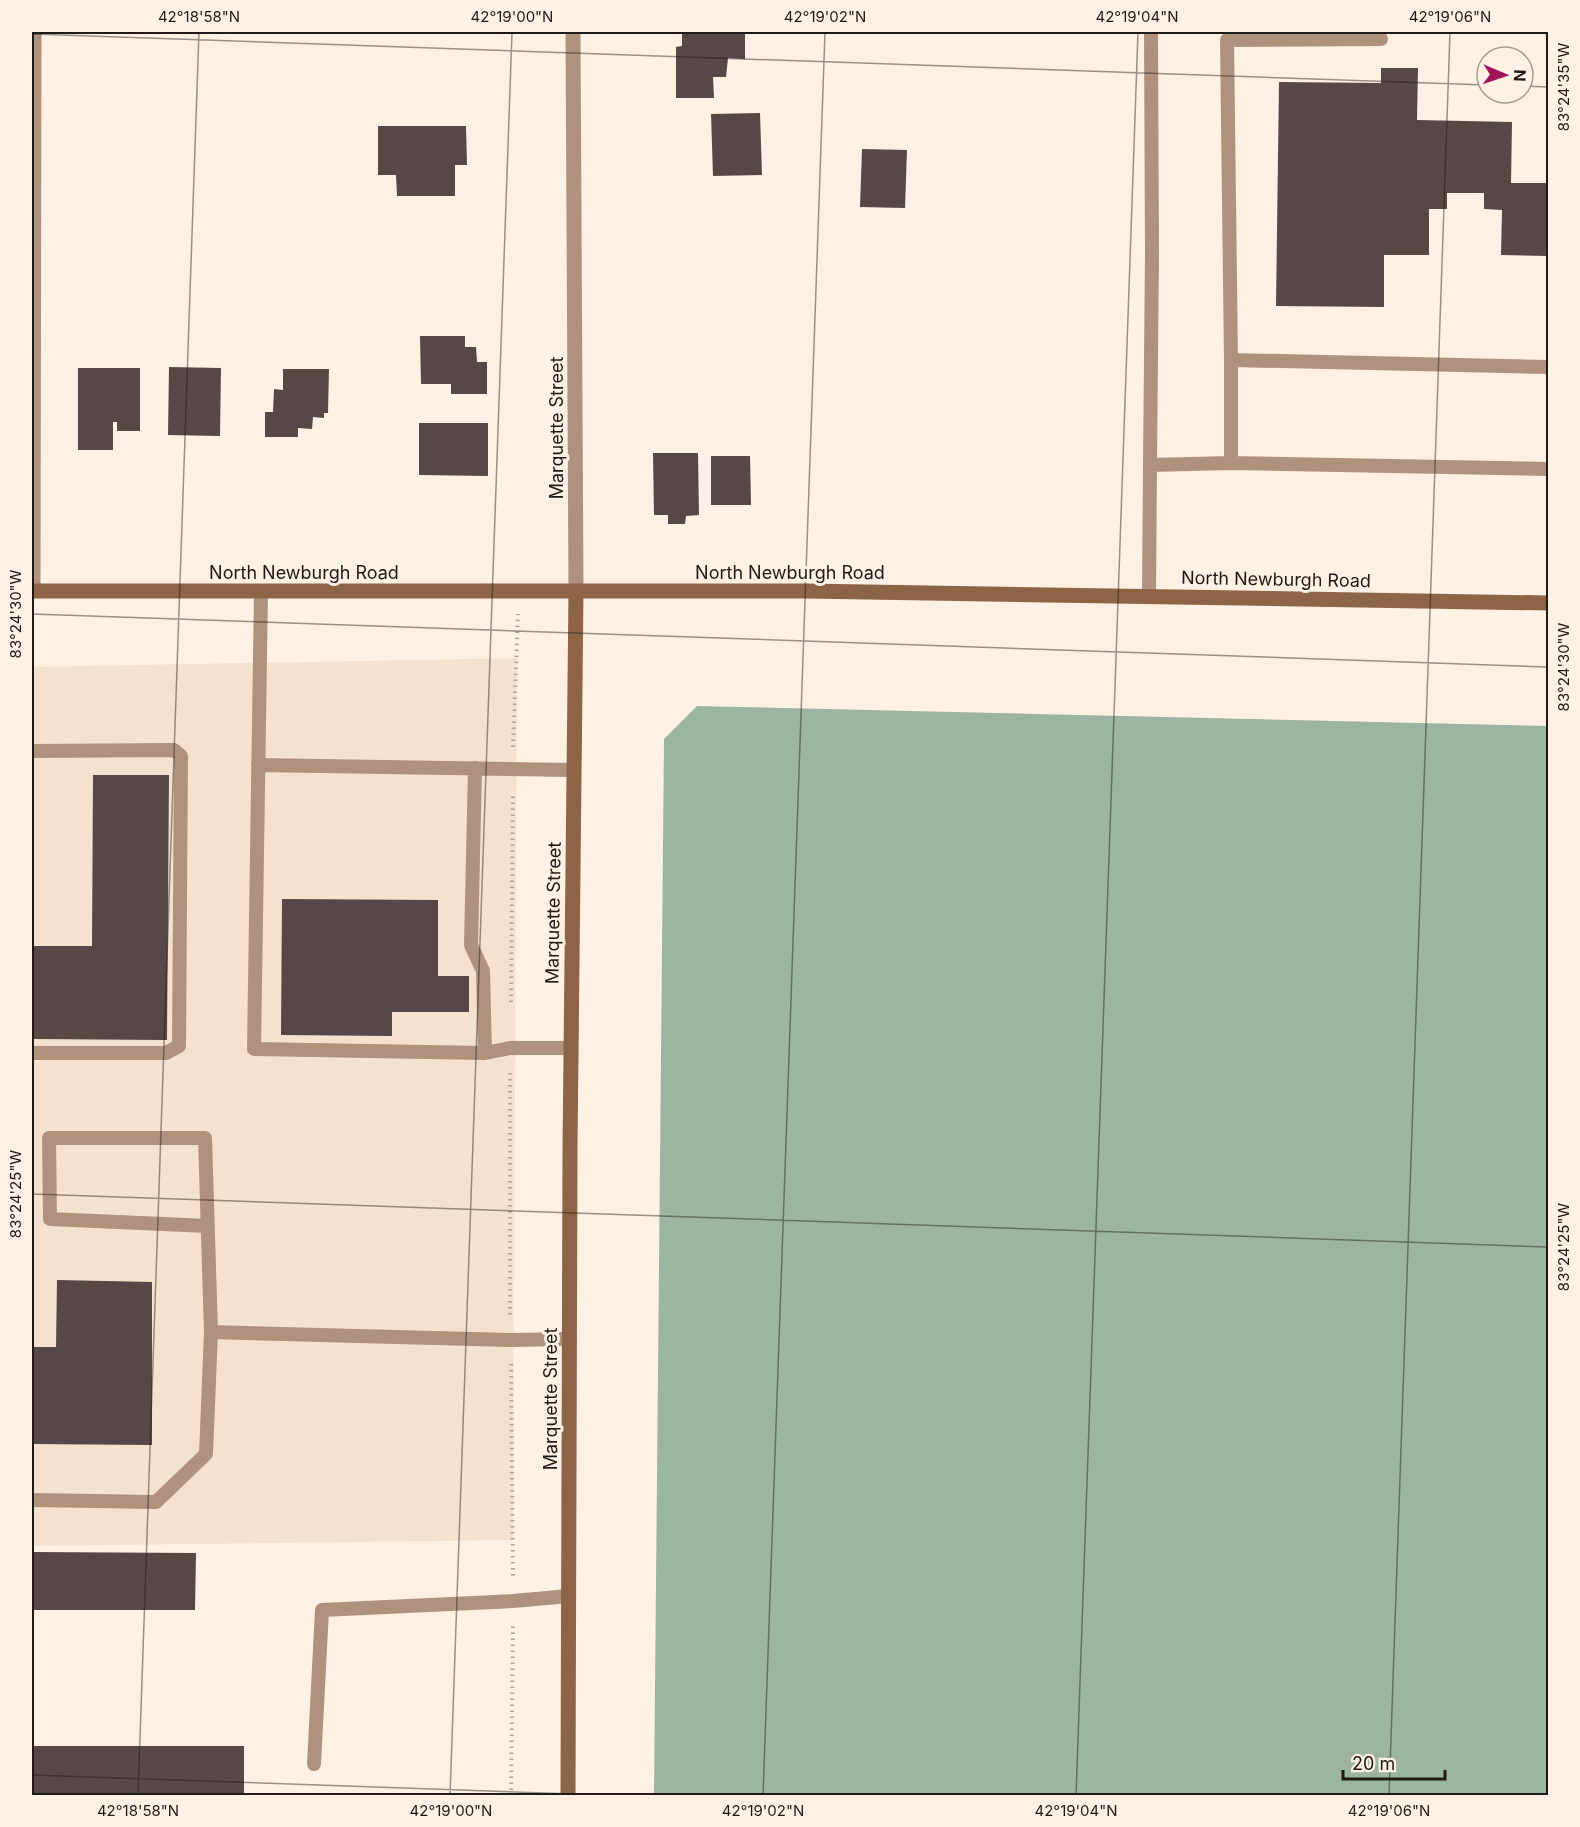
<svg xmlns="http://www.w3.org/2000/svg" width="1580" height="1827" font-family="Inter,sans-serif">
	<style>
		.built { fill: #f5e1cf }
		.forest { fill: #9bb5a1 }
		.building { fill: #574746 }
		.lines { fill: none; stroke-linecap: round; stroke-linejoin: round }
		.path { stroke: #afa49a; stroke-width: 4; stroke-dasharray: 1.5 4.5; stroke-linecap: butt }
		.lane { stroke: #af927e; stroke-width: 14 }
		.street { stroke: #af927e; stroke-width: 15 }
		.secondary { stroke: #8d6446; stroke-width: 15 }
		.ticks { fill: none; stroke: #1f1a16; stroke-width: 1.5; stroke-opacity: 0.45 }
		.labels { text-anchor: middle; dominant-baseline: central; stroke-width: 6; stroke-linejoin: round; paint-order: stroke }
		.street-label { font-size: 18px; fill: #1f1a16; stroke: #fef0e3 }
		.neatline { fill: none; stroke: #1f1a16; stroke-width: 2 }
		.ticks-label { font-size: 15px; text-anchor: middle; fill: #1f1a16 }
	</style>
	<rect width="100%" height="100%" fill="#fef0e3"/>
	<path class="built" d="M 517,658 L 513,1540 L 32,1546 L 32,667 Z"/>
	<path class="forest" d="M 697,706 L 1548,726 L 1548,1795 L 654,1795 L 664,739 Z"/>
	<path class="building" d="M 682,32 L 745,32 L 745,59 L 728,58 L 726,77 L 713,77 L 714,98 L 676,98 L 676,47 L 682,46 Z
		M 1381,68 L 1418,68 L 1417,120 L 1512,122 L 1511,183 L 1548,183 L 1548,256 L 1501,255 L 1502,210 L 1484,209 L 1484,193 L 1447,193 L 1447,209 L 1429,209 L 1429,255 L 1384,255 L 1384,307 L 1276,306 L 1279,82 L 1381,83 Z
		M 760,113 L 762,175 L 713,176 L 711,114 Z
		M 378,126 L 466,126 L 467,165 L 455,165 L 455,196 L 397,196 L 396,175 L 378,175 Z
		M 862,149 L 907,150 L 905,208 L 860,207 Z
		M 420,336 L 465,336 L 465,347 L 476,347 L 477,362 L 487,362 L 487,394 L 451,394 L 451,384 L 421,384 Z
		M 169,367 L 221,368 L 220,436 L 168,435 Z
		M 78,368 L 140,368 L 140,431 L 117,431 L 117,422 L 113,422 L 113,450 L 78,450 Z
		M 283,369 L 329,369 L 328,413 L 324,413 L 324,418 L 313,417 L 312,429 L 298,428 L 298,437 L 265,437 L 265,412 L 273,412 L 274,389 L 283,390 Z
		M 419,423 L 488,423 L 488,476 L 419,475 Z
		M 653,453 L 698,453 L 699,515 L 686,516 L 685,524 L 668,524 L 668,515 L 654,515 Z
		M 711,456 L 750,456 L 751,505 L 711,505 Z
		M 93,775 L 169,775 L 167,1040 L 32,1039 L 32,946 L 92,946 Z
		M 282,899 L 438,900 L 438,976 L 469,976 L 469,1012 L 392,1012 L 392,1036 L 281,1035 Z
		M 57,1280 L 152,1282 L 152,1445 L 32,1444 L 32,1347 L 56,1347 Z
		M 32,1552 L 196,1553 L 195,1610 L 32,1610 Z
		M 32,1746 L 244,1746 L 244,1796 L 32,1796 Z"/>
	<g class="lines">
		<path class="path" d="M 513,747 L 518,614
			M 511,1002 L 513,794
			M 510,1073 L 510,1317
			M 511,1364 L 513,1578
			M 511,1796 L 513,1625"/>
		<path class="lane" d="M 1381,39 L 1227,40 L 1231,360 L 1548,367
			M 1231,463 L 1548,469
			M 1150,465 L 1152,253 L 1151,32
			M 261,592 L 254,1049 L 485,1053 L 510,1048 L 571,1048
			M 1149,596 L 1150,465 L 1231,463 L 1231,360
			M 32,751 L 174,750 L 181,756 L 179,1046 L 166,1053 L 32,1053
			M 258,765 L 574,770
			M 475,768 L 471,945 L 483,971 L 485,1053
			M 208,1226 L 50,1219 L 49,1138 L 205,1138 L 211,1332
			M 32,1500 L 156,1502 L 206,1454 L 211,1332 L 510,1340 L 570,1339
			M 314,1764 L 322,1610 L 513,1601 L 569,1596"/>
		<path class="street" d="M 573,32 L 576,591
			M 33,591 L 34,32"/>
		<path class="secondary" d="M 32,591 L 806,591 L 1548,603
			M 568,1796 L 570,1148 L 576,591"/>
	</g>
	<path class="ticks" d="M 32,34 L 1487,85M 1523,86 L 1548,87M 32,614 L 1548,667M 32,1194 L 1548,1247M 32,1775 L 631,1796M 138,1796 L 199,32M 450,1796 L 512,32M 763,1796 L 825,32M 1076,1796 L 1138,32M 1389,1796 L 1450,32"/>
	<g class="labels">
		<g class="street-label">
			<text transform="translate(556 428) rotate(-90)">Marquette Street</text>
			<text x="304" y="572">North Newburgh Road</text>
			<text x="790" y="572">North Newburgh Road</text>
			<text transform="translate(1276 579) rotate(1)">North Newburgh Road</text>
			<text transform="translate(553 913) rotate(-89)">Marquette Street</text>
			<text transform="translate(550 1399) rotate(-90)">Marquette Street</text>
		</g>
	</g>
	<rect width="1580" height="1827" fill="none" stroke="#fef0e3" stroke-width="66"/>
	<g transform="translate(1505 75) rotate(92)"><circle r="28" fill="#fef0e3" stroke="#a59a91" stroke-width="1.5"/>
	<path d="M0-4.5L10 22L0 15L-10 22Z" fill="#a2155d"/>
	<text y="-9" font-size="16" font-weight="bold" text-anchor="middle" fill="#1f1a16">N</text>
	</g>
	<path d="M1343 1770v9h102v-9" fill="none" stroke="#1f1a16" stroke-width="3"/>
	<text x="1352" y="1770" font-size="18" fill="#1f1a16" stroke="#fef0e3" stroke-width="4.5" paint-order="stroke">20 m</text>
	<rect x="33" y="33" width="1514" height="1761" class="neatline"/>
	<g class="ticks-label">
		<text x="199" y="22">42°18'58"N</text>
		<text x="512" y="22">42°19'00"N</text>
		<text x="825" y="22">42°19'02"N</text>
		<text x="1137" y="22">42°19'04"N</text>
		<text x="1450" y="22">42°19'06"N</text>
		<text transform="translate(1564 87) rotate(-90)" y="5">83°24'35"W</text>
		<text transform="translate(16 614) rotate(-90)" y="5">83°24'30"W</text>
		<text transform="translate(1564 667) rotate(-90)" y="5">83°24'30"W</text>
		<text transform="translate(16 1194) rotate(-90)" y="5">83°24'25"W</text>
		<text transform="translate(1564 1247) rotate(-90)" y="5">83°24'25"W</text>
		<text x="138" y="1816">42°18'58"N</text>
		<text x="451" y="1816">42°19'00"N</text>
		<text x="763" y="1816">42°19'02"N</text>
		<text x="1076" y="1816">42°19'04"N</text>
		<text x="1389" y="1816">42°19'06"N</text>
	</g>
</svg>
